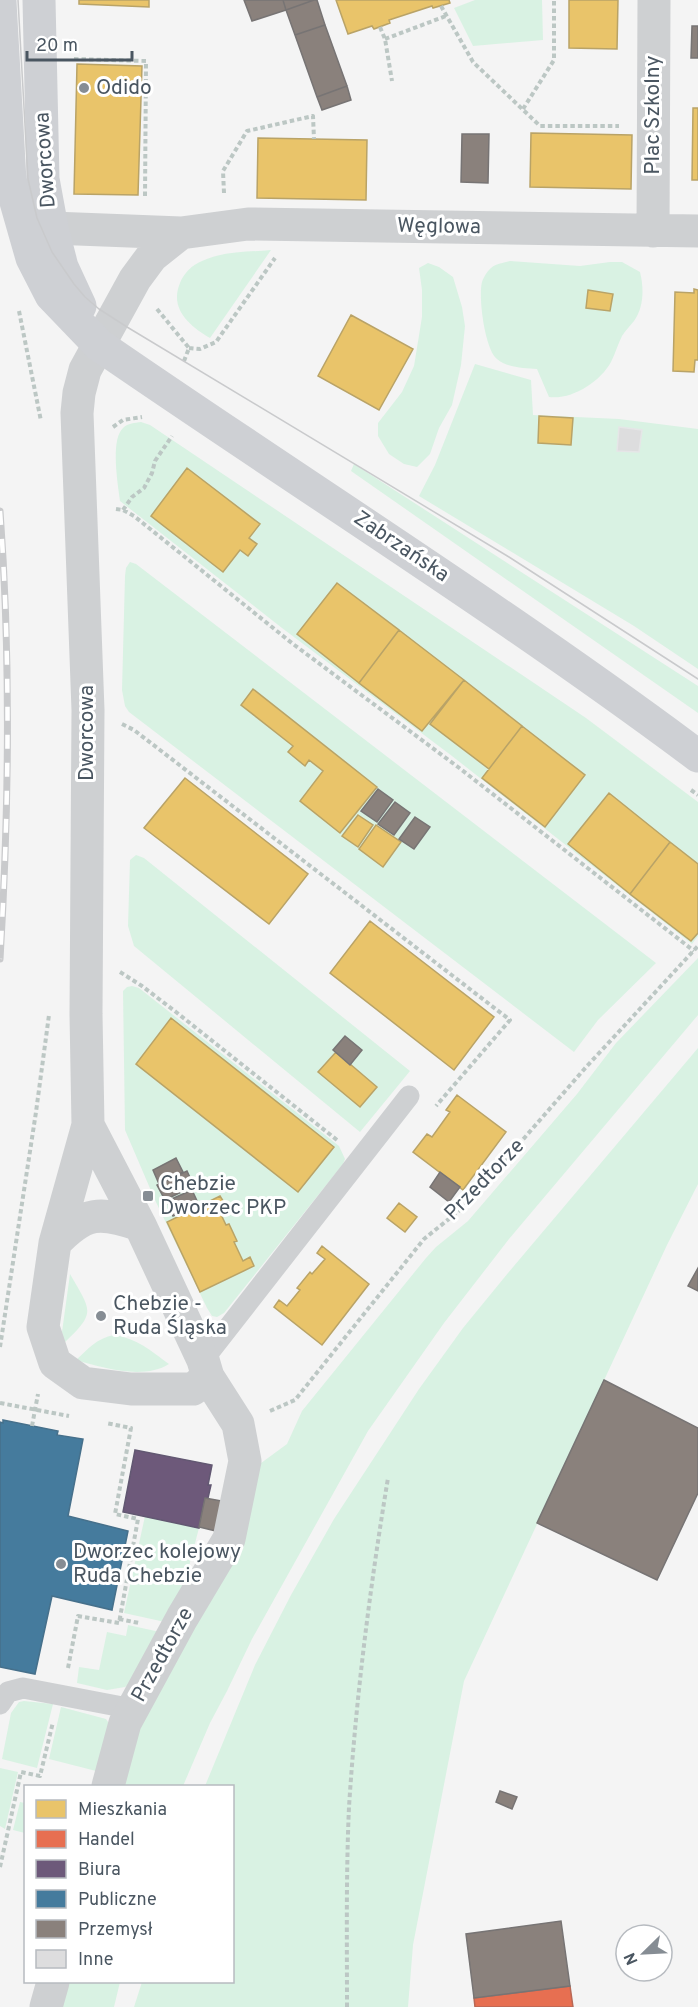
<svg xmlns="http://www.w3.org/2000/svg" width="698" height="2007" font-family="Overpass,sans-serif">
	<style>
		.green { fill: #d9f2e3 }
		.homes { fill: #e9c46a; stroke: #b9a367; stroke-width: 1.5 }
		.shops { fill: #e76f51; stroke: #b86856; stroke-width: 1.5 }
		.offices { fill: #6d597a; stroke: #625872; stroke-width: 1.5 }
		.public { fill: #457b9d; stroke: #46708b; stroke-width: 1.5 }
		.industry { fill: #8a817c; stroke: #777474; stroke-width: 1.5 }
		.building { fill: #ddddde; stroke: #e5e6e7; stroke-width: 1.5 }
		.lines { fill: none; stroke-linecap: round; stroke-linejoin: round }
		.path { stroke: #bcc7c4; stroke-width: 4; stroke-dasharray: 4.5 3; stroke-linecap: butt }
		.lane { stroke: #ced0d2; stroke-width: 21 }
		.street { stroke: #ced0d2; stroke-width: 33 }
		.secondary { stroke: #ced0d4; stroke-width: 33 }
		.tram { stroke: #c9cacc; stroke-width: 1.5 }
		.rail-casing { stroke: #c9cacc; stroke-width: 7 }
		.rail { stroke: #fff; stroke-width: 4.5; stroke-dasharray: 14; stroke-linecap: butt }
		.poi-dot { fill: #868d94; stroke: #fff; stroke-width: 2 }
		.labels { text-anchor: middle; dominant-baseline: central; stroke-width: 6; stroke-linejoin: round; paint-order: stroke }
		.poi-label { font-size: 21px; fill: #4a5661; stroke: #fff; text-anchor: start }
		.street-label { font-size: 21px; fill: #4a5661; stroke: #fff }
	</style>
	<rect width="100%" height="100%" fill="#f4f4f4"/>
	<path class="green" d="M 475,0 L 542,0 L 543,40 L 473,46 L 454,8 Z
		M 271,250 L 210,338 C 190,326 169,309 180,283 C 184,273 192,265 202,261 C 223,251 249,252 271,250 Z
		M 510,261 L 580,266 L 610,262 L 622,262 L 640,272 C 644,288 644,307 634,321 C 630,326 625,331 622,336 C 618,344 615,354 611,362 C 600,382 572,400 549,397 L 537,369 C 525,368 507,368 497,359 C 485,350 478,297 482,282 C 483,279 486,273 489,270 C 494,264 502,263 510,261 Z
		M 428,263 L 439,267 L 453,277 L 462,307 L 465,326 L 461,365 L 452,405 L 439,428 L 430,454 L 417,467 L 404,464 L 389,454 L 378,436 L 378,423 L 402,392 L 414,366 L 422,317 L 422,290 L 419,268 Z
		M 475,364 L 531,380 L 533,415 L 619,419 L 698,429 L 698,669 L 634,626 L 419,496 L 435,465 Z
		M 141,422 L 150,425 L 586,718 L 698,802 L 698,936 L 692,944 L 452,756 L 282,628 L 120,501 C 118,485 110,440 123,428 C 128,423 135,423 141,422 Z
		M 354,464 L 698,686 L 698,713 L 351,471 Z
		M 130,562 L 136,564 L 656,963 L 598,1020 L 574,1052 L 129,712 L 125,706 L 122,690 L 125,576 L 126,568 Z
		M 136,855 L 144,858 L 410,1071 L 360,1132 L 134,946 L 128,926 L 130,860 Z
		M 698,958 L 698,1015 L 509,1239 L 444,1323 L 368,1431 L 252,1639 L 227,1691 L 210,1723 L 183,1786 L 119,1786 L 132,1743 L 257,1466 L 287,1444 L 302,1411 L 426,1258 L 436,1247 L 468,1221 L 577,1094 L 616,1043 Z
		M 132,986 L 139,988 L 339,1146 L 345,1159 L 343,1164 L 224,1313 L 217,1317 L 212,1316 L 207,1308 L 155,1200 L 125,1130 L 123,991 L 127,987 Z
		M 698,1048 L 698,1184 L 667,1245 L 464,1681 L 413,1945 L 408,2007 L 134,2007 L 142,1982 L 232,1982 L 232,1786 L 205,1786 L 255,1665 L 291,1595 L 334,1519 L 419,1389 L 463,1328 L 508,1273 Z
		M 70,1274 C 91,1311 97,1312 64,1343 L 62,1332 Z
		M 114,1335 C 138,1339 150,1350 169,1364 C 144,1380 103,1368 76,1360 C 88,1349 97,1338 114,1335 Z
		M 145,1516 L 199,1528 L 183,1589 L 165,1622 L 124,1613 Z
		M 128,1625 L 160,1632 L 133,1682 L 125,1687 L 107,1690 L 77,1683 L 79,1667 L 99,1670 L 107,1632 L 126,1636 Z
		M 24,1701 L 53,1704 L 37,1768 L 2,1759 L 11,1713 L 19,1702 Z
		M 61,1707 L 106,1719 L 110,1725 L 104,1773 L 49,1759 Z
		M 0,1768 L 18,1772 L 5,1829 L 0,1826 Z
		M 20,1802 L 25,1803 L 25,1833 L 13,1830 Z
		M 62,1982 L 120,1982 L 114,2007 L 55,2007 Z"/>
	<path class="homes" d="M 79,0 L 149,0 L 149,7 L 79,4 Z
		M 336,0 L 449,0 L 450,3 L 433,8 L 432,6 L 389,20 L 390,23 L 374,29 L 372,26 L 348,34 Z
		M 569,0 L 618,0 L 617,49 L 569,48 Z
		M 77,64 L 142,66 L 138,195 L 74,194 Z
		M 693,108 L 698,108 L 698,180 L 692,180 Z
		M 531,133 L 632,135 L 631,189 L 530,187 Z
		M 258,138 L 367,140 L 366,200 L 257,198 Z
		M 694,289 L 698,290 L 698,360 L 695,360 L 694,372 L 673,371 L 675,292 L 694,293 Z
		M 588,290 L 613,294 L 610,311 L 586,308 Z
		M 351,315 L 413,349 L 379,410 L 318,376 Z
		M 539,416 L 573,418 L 571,445 L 538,443 Z
		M 187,468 L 260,524 L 249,538 L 257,544 L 248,556 L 240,550 L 223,572 L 151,516 Z
		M 337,583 L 399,630 L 359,683 L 297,634 Z
		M 399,630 L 464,680 L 422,731 L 359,683 Z
		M 464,680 L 522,726 L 489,769 L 430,724 Z
		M 253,689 L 377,787 L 340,833 L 300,801 L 323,771 L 309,760 L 305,766 L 288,752 L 293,746 L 241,705 Z
		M 522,726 L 585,775 L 545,827 L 482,778 Z
		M 185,778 L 308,874 L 269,924 L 144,828 Z
		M 609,793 L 670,842 L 630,894 L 568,844 Z
		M 358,815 L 373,825 L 358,847 L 342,836 Z
		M 376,825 L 401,842 L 383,867 L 359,849 Z
		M 670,842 L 698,864 L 698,933 L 691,941 L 630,894 Z
		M 370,921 L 494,1017 L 454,1070 L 330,973 Z
		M 171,1018 L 334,1147 L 298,1192 L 136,1064 Z
		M 336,1052 L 377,1087 L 360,1107 L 318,1072 Z
		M 457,1095 L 506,1132 L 463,1190 L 413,1152 L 427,1134 L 432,1137 L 450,1112 L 446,1110 Z
		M 220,1196 L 225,1204 L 218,1208 L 226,1225 L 229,1224 L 237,1241 L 234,1242 L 243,1261 L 250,1257 L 254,1266 L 200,1292 L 167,1222 Z
		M 399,1203 L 417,1217 L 405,1232 L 387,1218 Z
		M 322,1246 L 369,1284 L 322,1345 L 274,1307 L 279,1300 L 287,1306 L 300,1290 L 297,1288 L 310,1272 L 312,1274 L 325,1259 L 317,1253 Z"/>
	<path class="shops" d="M 570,1986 L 573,2007 L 475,2007 L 474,1998 Z"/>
	<path class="offices" d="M 135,1450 L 212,1465 L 208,1485 L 211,1485 L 208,1498 L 205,1498 L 199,1528 L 123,1512 Z"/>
	<path class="public" d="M 3,1420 L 58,1431 L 57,1435 L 83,1439 L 68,1516 L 128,1531 L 112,1610 L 52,1596 L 35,1674 L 0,1667 L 0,1422 L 3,1423 Z"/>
	<path class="industry" d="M 244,0 L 283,0 L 286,10 L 252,21 Z
		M 283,0 L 314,0 L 286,10 Z
		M 314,0 L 317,0 L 325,25 L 295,35 L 286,10 Z
		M 325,25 L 347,86 L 317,97 L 295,35 Z
		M 692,26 L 698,26 L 698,58 L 691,58 Z
		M 347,86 L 351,100 L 322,110 L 317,97 Z
		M 462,134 L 489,134 L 488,183 L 461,182 Z
		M 378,789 L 393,800 L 377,822 L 361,811 Z
		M 395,802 L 410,813 L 394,835 L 378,824 Z
		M 415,817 L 430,827 L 414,849 L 399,839 Z
		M 345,1036 L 362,1050 L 350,1065 L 333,1050 Z
		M 176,1158 L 183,1172 L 159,1184 L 153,1170 Z
		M 187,1171 L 194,1186 L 165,1200 L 157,1185 Z
		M 440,1172 L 460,1187 L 449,1202 L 430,1187 Z
		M 192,1190 L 199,1205 L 173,1216 L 167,1201 Z
		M 698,1268 L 698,1291 L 688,1286 Z
		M 604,1380 L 698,1428 L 698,1493 L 657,1580 L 537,1523 Z
		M 205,1498 L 222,1501 L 216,1531 L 199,1527 Z
		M 500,1791 L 517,1797 L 512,1809 L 496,1802 Z
		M 561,1921 L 570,1986 L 474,1998 L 466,1934 Z"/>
	<path class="building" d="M 619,427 L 642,430 L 639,452 L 617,451 Z"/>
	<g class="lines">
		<path class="path" d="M 441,6 L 473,62 L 540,126 L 619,126
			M 380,27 L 385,39 L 392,81
			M 385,39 L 446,16
			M 74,59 L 146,61 L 145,197
			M 523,109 L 554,60 L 554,0
			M 224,193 L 223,171 L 247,131 L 313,116 L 314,139
			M 157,309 L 189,348 L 184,361
			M 19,311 L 41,421
			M 189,348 L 200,349 L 216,342 L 275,258
			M 113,427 L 123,420 L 142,417
			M 116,509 L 123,510 L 134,516 L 293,644 L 458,767 L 694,951
			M 123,510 L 132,497 L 144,488 L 152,473 L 155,461 L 172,436
			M 122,724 L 134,730 L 510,1020 L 436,1106
			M 691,790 L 698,795
			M 120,972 L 142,986 L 176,1012 L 337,1140
			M 0,1347 L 36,1112 L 49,1015
			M 0,1403 L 69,1416
			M 270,1411 L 295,1400 L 424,1239 L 465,1206 L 587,1066 L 698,946
			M 32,1426 L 38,1394
			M 119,1619 L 139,1623
			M 68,1668 L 78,1616 L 119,1623 L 138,1519 L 115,1514 L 131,1428 L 106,1423
			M 0,1867 L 21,1772 L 40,1776 L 53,1722
			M 347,2007 C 347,1940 346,1874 349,1807 C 356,1697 370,1587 388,1478"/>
		<path class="lane" d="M 203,1360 L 409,1096
			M 0,1704 L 8,1692 L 23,1688 L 133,1709"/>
		<path class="street" d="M 653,231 L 654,0
			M 33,245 C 34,236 44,232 52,228 L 181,233 L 248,224 L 698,231
			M 88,1125 L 140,1225 L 203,1360 L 208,1377 L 193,1389 L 131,1389 L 83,1383 L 55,1363 L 43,1327 L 55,1243 L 88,1125 L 86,1014 L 88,710 L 77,413 L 79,393 L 85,370 L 135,279 L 152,256 L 181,233
			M 55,1243 C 85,1211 100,1211 140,1225
			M 108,1786 L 125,1723 L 182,1618 L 229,1539 L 245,1461 L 238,1424 L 208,1377
			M 46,2007 L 53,1982"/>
		<path class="secondary" d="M 39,0 L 43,179 L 52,228 L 62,267 L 80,306
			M 0,2 L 10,181 L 32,258 L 51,295 L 99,345 C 299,483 504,611 698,756"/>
		<path class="tram" d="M 18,0 L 28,179 L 37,218 L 52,252 L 74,284 L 85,297 L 99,309 L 127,327 L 509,557 L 698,679"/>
		<defs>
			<path id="rail" d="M 0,511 C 11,660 9,810 0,959"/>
		</defs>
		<use href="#rail" class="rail-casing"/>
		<use href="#rail" class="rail"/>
	</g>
	<g class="poi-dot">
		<circle cx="84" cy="88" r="6"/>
		<rect x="142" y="1190" width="12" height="12" rx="3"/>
		<circle cx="101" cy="1316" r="6"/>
		<circle cx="61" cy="1564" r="6"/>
	</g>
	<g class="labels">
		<g class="poi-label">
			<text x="96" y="88">Odido</text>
			<text x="160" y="1184">Chebzie<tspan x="160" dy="24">Dworzec PKP</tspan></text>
			<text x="113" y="1304">Chebzie -<tspan x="113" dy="24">Ruda Śląska</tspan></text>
			<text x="73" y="1552">Dworzec kolejowy<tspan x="73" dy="24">Ruda Chebzie</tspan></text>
		</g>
		<g class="street-label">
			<text transform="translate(653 115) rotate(-90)">Plac Szkolny</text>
			<text transform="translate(46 160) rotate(-94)">Dworcowa</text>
			<text transform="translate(439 227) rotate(1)">Węglowa</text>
			<text transform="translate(401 547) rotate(34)">Zabrzańska</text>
			<text transform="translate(87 733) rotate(-90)">Dworcowa</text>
			<text transform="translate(485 1180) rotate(-46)">Przedtorze</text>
			<text transform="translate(163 1655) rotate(-61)">Przedtorze</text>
		</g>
	</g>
	<rect x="24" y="1785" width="210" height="198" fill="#ffffff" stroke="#b7bbc0" stroke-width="1.5"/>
	<rect x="36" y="1800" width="30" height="18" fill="#e9c46a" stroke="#b7bbc0" stroke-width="1.5"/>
	<text x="78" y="1815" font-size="18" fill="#4a5661">Mieszkania</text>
	<rect x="36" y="1830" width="30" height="18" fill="#e76f51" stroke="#b7bbc0" stroke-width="1.5"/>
	<text x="78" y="1845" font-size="18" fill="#4a5661">Handel</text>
	<rect x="36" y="1860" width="30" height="18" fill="#6d597a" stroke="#b7bbc0" stroke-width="1.5"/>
	<text x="78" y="1875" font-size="18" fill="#4a5661">Biura</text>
	<rect x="36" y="1890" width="30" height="18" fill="#457b9d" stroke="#b7bbc0" stroke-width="1.5"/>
	<text x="78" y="1905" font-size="18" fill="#4a5661">Publiczne</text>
	<rect x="36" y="1920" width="30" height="18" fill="#8a817c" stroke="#b7bbc0" stroke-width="1.5"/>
	<text x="78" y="1935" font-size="18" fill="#4a5661">Przemysł</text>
	<rect x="36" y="1950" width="30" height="18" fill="#ddddde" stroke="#b7bbc0" stroke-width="1.5"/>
	<text x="78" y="1965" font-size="18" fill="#4a5661">Inne</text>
	<g transform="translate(644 1953) rotate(246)"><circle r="28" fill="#ffffff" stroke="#b7bbc0" stroke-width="1.5"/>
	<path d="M0-4.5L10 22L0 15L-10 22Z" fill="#868d94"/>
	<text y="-9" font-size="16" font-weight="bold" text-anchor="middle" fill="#4a5661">N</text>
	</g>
	<path d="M27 51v9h105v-9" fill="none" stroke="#4a5661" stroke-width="3"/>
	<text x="36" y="51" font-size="18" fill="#4a5661" stroke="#ffffff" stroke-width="4.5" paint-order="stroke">20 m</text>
</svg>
